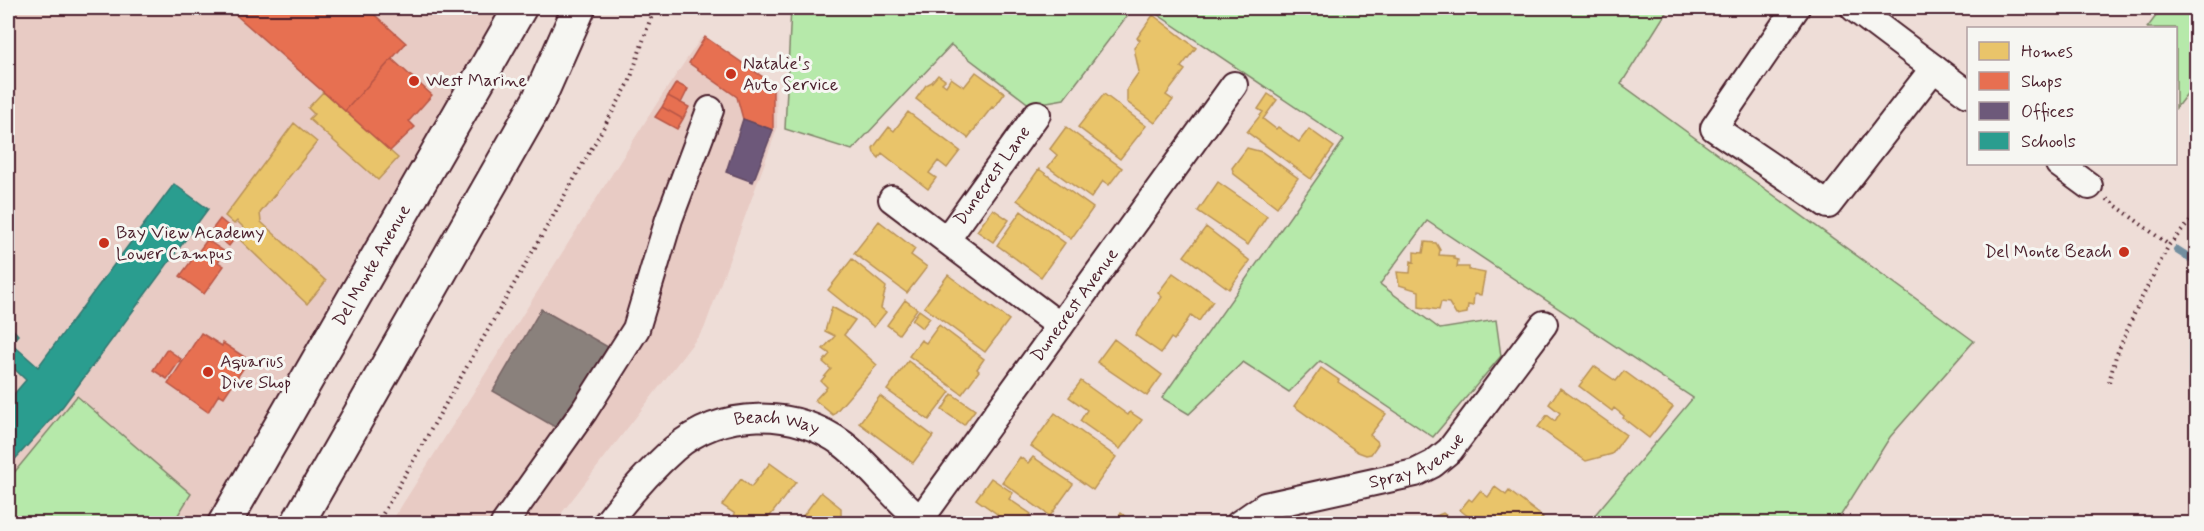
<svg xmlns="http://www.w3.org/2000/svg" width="2204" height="531" font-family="Mynerve,sans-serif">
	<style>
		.built { fill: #e8cbc4 }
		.green { fill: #b6e9aa; stroke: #80846a; stroke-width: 1.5 }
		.homes { fill: #e9c46a; stroke: #b99257; stroke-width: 1.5 }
		.shops { fill: #e76f51; stroke: #b85746; stroke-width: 1.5 }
		.offices { fill: #6d597a; stroke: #624862; stroke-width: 1.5 }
		.schools { fill: #2a9d8f; stroke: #347771; stroke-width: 1.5 }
		.industry { fill: #8a817c; stroke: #776464; stroke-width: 1.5 }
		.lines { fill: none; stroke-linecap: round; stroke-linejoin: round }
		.stream { stroke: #728e9f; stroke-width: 8 }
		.minor-casing { stroke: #4a1f2b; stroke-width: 30 }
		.major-casing { stroke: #4a1f2b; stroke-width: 36 }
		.path { stroke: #4a1f2b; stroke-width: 4; stroke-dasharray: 1.5 4.5; stroke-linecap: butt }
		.minor { stroke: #f6f6f2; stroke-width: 26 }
		.major { stroke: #f6f6f2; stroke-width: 32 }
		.poi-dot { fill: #c8321e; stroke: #f6f6f2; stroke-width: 2 }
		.labels { text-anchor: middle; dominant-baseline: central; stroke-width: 6; stroke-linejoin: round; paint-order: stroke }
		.poi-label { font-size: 18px; fill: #4a1f2b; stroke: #f6f6f2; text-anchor: start }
		.street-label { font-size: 18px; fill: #4a1f2b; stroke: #f6f6f2 }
	</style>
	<rect width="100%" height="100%" fill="#eeddd7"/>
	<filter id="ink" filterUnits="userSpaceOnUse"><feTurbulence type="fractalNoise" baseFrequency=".0167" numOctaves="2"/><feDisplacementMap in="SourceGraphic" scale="12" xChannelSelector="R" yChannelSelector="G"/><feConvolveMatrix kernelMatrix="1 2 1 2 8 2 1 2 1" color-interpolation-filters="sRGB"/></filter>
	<g filter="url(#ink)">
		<path class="built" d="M 8,8 L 520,8 L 224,523 L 8,523 Z
			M 701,38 L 776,84 L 777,129 L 704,329 L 554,523 L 390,524 L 659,100 Z"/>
		<path class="green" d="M 791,8 L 1133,8 L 1064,99 L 1030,105 L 951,45 L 852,150 L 785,129 Z
			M 1148,8 L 1669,8 L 1621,84 L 1974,341 L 1890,437 L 1836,523 L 1588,523 L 1693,398 L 1427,221 L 1380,284 L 1440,329 L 1496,320 L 1501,356 L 1433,437 L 1320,361 L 1289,392 L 1243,362 L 1189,414 L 1162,398 L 1344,140 Z
			M 2162,8 L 2196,8 L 2196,82 L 2176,108 L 2176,28 L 2147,28 Z
			M 77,396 L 191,494 L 173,523 L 8,523 L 8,480 Z"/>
		<path class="homes" d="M 1153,15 L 1196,48 L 1181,67 L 1185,70 L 1166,95 L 1173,100 L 1155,123 L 1127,102 L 1127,89 L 1139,72 L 1134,48 L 1140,40 L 1137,38 Z
			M 976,72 L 1005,93 L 994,108 L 992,107 L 968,138 L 916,99 L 926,85 L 932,82 L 938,75 L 945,80 L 942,83 L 946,86 L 951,78 L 964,87 Z
			M 323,92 L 398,158 L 378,180 L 309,119 L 314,114 L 308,108 Z
			M 1104,94 L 1146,126 L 1120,159 L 1078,127 Z
			M 1268,94 L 1277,100 L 1263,119 L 1276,129 L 1278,127 L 1299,142 L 1309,129 L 1334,147 L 1311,179 L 1247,132 L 1263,112 L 1258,109 Z
			M 908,112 L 960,151 L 947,168 L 938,161 L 929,173 L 936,178 L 928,189 L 882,153 L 879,158 L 874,153 L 873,148 L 889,127 L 894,131 Z
			M 294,123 L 317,142 L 260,213 L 261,222 L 326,281 L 307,304 L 238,238 L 245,229 L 237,221 L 234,224 L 225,216 Z
			M 1066,127 L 1122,168 L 1109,185 L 1103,181 L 1091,198 L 1048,167 L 1057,155 L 1050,149 Z
			M 1247,148 L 1262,152 L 1298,178 L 1277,207 L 1234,174 L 1232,168 Z
			M 1039,169 L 1093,208 L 1071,239 L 1017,200 Z
			M 1218,182 L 1267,216 L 1248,245 L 1198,211 Z
			M 993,209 L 1009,220 L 993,242 L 977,231 Z
			M 1021,211 L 1065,243 L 1041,277 L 997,245 Z
			M 879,221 L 915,249 L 911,255 L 927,267 L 907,293 L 854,253 Z
			M 1206,227 L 1250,261 L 1229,289 L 1184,256 Z
			M 1425,242 L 1436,243 L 1440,250 L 1439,255 L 1454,256 L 1454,259 L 1458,260 L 1457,267 L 1469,267 L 1469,270 L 1485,273 L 1481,295 L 1474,294 L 1473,306 L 1468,305 L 1467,313 L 1456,315 L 1449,303 L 1441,302 L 1439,310 L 1419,307 L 1419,291 L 1399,285 L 1397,272 L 1410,273 L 1411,261 L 1414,262 L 1414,252 L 1423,253 Z
			M 852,259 L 886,287 L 881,308 L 886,312 L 874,327 L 828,290 Z
			M 1173,273 L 1213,301 L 1199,321 L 1191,315 L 1174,340 L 1171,338 L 1161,353 L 1135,335 L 1162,297 L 1158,293 Z
			M 948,275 L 1009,320 L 985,352 L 924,307 Z
			M 905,300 L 917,309 L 899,334 L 887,325 Z
			M 832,307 L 855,320 L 844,335 L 877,365 L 833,415 L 815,400 L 827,387 L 821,381 L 831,369 L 823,362 L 830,354 L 823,349 L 835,336 L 825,331 Z
			M 919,310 L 930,318 L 922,328 L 912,320 Z
			M 939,325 L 984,359 L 977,369 L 979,371 L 962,394 L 909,356 L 921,340 L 926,343 Z
			M 1114,339 L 1162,375 L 1147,396 L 1097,362 Z
			M 908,361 L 950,392 L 929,420 L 887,390 Z
			M 1594,366 L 1616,381 L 1624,371 L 1673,407 L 1649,438 L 1623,418 L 1624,416 L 1614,408 L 1612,411 L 1579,386 Z
			M 1321,368 L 1339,380 L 1338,382 L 1386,414 L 1370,435 L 1377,441 L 1378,444 L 1371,454 L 1366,455 L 1358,452 L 1294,406 Z
			M 1081,381 L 1128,415 L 1130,412 L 1142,420 L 1120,449 L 1080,421 L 1087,410 L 1069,397 Z
			M 1560,388 L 1626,435 L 1612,454 L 1586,461 L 1538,427 L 1547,415 L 1555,421 L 1560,413 L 1549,404 Z
			M 952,394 L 975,410 L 964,425 L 942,410 Z
			M 880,396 L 933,436 L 913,463 L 859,423 Z
			M 1055,413 L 1116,457 L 1093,490 L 1031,446 Z
			M 1020,457 L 1028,463 L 1033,457 L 1073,484 L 1050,516 L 1002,482 Z
			M 770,463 L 796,482 L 764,524 L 740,524 L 733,518 L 735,514 L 722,505 L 741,479 L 751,487 Z
			M 991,478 L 1013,493 L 1009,499 L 1031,514 L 1024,524 L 996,524 L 993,521 L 997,514 L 976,499 Z
			M 1495,487 L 1506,495 L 1509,491 L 1543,517 L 1541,519 L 1547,524 L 1478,524 L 1460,510 L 1469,499 L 1472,501 L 1480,491 L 1488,497 Z
			M 821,492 L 841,508 L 841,521 L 844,524 L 797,524 Z
			M 1121,513 L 1136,524 L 1114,524 Z
			M 1443,513 L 1458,524 L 1417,524 L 1428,519 Z"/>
		<path class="shops" d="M 228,8 L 367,8 L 406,43 L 345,111 Z
			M 705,37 L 773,84 L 773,130 L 743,119 L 737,97 L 689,63 Z
			M 392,59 L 432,95 L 409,121 L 415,127 L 390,151 L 345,111 Z
			M 676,83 L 688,89 L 681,103 L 668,96 Z
			M 668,96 L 689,107 L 683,119 L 662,107 Z
			M 662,107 L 683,119 L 677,129 L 655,117 Z
			M 220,219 L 238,234 L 229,246 L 211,231 Z
			M 207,240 L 225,252 L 218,262 L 224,266 L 204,294 L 180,276 Z
			M 201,333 L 222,346 L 223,343 L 249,360 L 224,397 L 219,394 L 208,412 L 168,384 Z
			M 167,349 L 181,359 L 167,379 L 153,370 Z"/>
		<path class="offices" d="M 743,119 L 773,130 L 753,182 L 726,172 Z"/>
		<path class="schools" d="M 174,184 L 208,209 L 63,406 L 8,467 L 8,401 L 26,380 L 8,363 L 8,324 L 18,335 L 11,343 L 38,367 Z"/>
		<path class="industry" d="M 541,309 L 608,347 L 560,430 L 493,391 Z"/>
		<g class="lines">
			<path class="stream" d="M 2177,250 L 2196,262"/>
			<defs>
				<g id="minor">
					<path d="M 1796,8 L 1714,128 L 1828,205 L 1934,68"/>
					<path d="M 1854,8 L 1968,94"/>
					<path d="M 2059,164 L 2089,186"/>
					<path d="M 892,199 L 1060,326"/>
					<path id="s1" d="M 947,239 L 1037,114"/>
					<path d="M 504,524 L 584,411 L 636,329 L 669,219 L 710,110"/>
					<path id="s2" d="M 606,524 C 626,498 649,471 674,449 C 722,408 793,408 843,444 C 873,467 895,501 926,524"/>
					<path id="s3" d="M 917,524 L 1234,85"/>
					<path id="s4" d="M 1239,524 L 1265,506 L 1415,473 L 1433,464 L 1450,450 L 1544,324"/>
				</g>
				<g id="major">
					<path id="s5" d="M 224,524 L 520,8"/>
					<path d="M 297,524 L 538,101 L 579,8"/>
				</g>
			</defs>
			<use href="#minor" class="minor-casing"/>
			<use href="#major" class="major-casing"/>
			<path class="path" d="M 2107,199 L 2169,245
				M 2109,382 L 2116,356 L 2138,305 L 2169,245 L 2196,215
				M 377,524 L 629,83 L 650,20 L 656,8"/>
			<use href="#minor" class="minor"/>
			<use href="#major" class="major"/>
		</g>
	</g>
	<g class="poi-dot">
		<circle cx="731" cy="74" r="6"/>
		<circle cx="414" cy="81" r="6"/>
		<circle cx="104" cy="243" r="6"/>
		<circle cx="2124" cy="252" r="6"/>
		<circle cx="208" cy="372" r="6"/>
	</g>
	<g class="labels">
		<g class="poi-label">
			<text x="743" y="64">Natalie's<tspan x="743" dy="21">Auto Service</tspan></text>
			<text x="426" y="81">West Marine</text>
			<text x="116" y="233">Bay View Academy<tspan x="116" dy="21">Lower Campus</tspan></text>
			<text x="2112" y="252" text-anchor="end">Del Monte Beach</text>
			<text x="220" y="362">Aquarius<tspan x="220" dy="21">Dive Shop</tspan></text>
		</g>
		<g class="street-label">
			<text stroke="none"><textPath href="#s1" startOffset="78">Dunecrest Lane</textPath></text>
			<text stroke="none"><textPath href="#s5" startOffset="298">Del Monte Avenue</textPath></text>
			<text stroke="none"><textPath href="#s3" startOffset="270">Dunecrest Avenue</textPath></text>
			<text stroke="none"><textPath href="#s2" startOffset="212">Beach Way</textPath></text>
			<text stroke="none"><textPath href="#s4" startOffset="192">Spray Avenue</textPath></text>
		</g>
	</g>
	<rect width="2204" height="531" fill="none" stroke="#f6f6f2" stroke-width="30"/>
	<rect x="15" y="15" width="2174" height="501" fill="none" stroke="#4a1f2b" stroke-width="2" filter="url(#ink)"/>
	<rect x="1967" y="27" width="210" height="138" fill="#f6f6f2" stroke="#b1a0a2" stroke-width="1.5"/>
	<rect x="1979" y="42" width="30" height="18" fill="#e9c46a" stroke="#b1a0a2" stroke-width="1.5"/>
	<text x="2021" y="57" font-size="18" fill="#4a1f2b">Homes</text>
	<rect x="1979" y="72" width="30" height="18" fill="#e76f51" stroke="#b1a0a2" stroke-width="1.5"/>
	<text x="2021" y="87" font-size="18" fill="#4a1f2b">Shops</text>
	<rect x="1979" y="102" width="30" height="18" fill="#6d597a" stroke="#b1a0a2" stroke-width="1.5"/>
	<text x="2021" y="117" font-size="18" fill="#4a1f2b">Offices</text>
	<rect x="1979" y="132" width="30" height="18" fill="#2a9d8f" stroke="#b1a0a2" stroke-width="1.5"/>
	<text x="2021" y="147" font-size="18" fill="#4a1f2b">Schools</text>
</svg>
